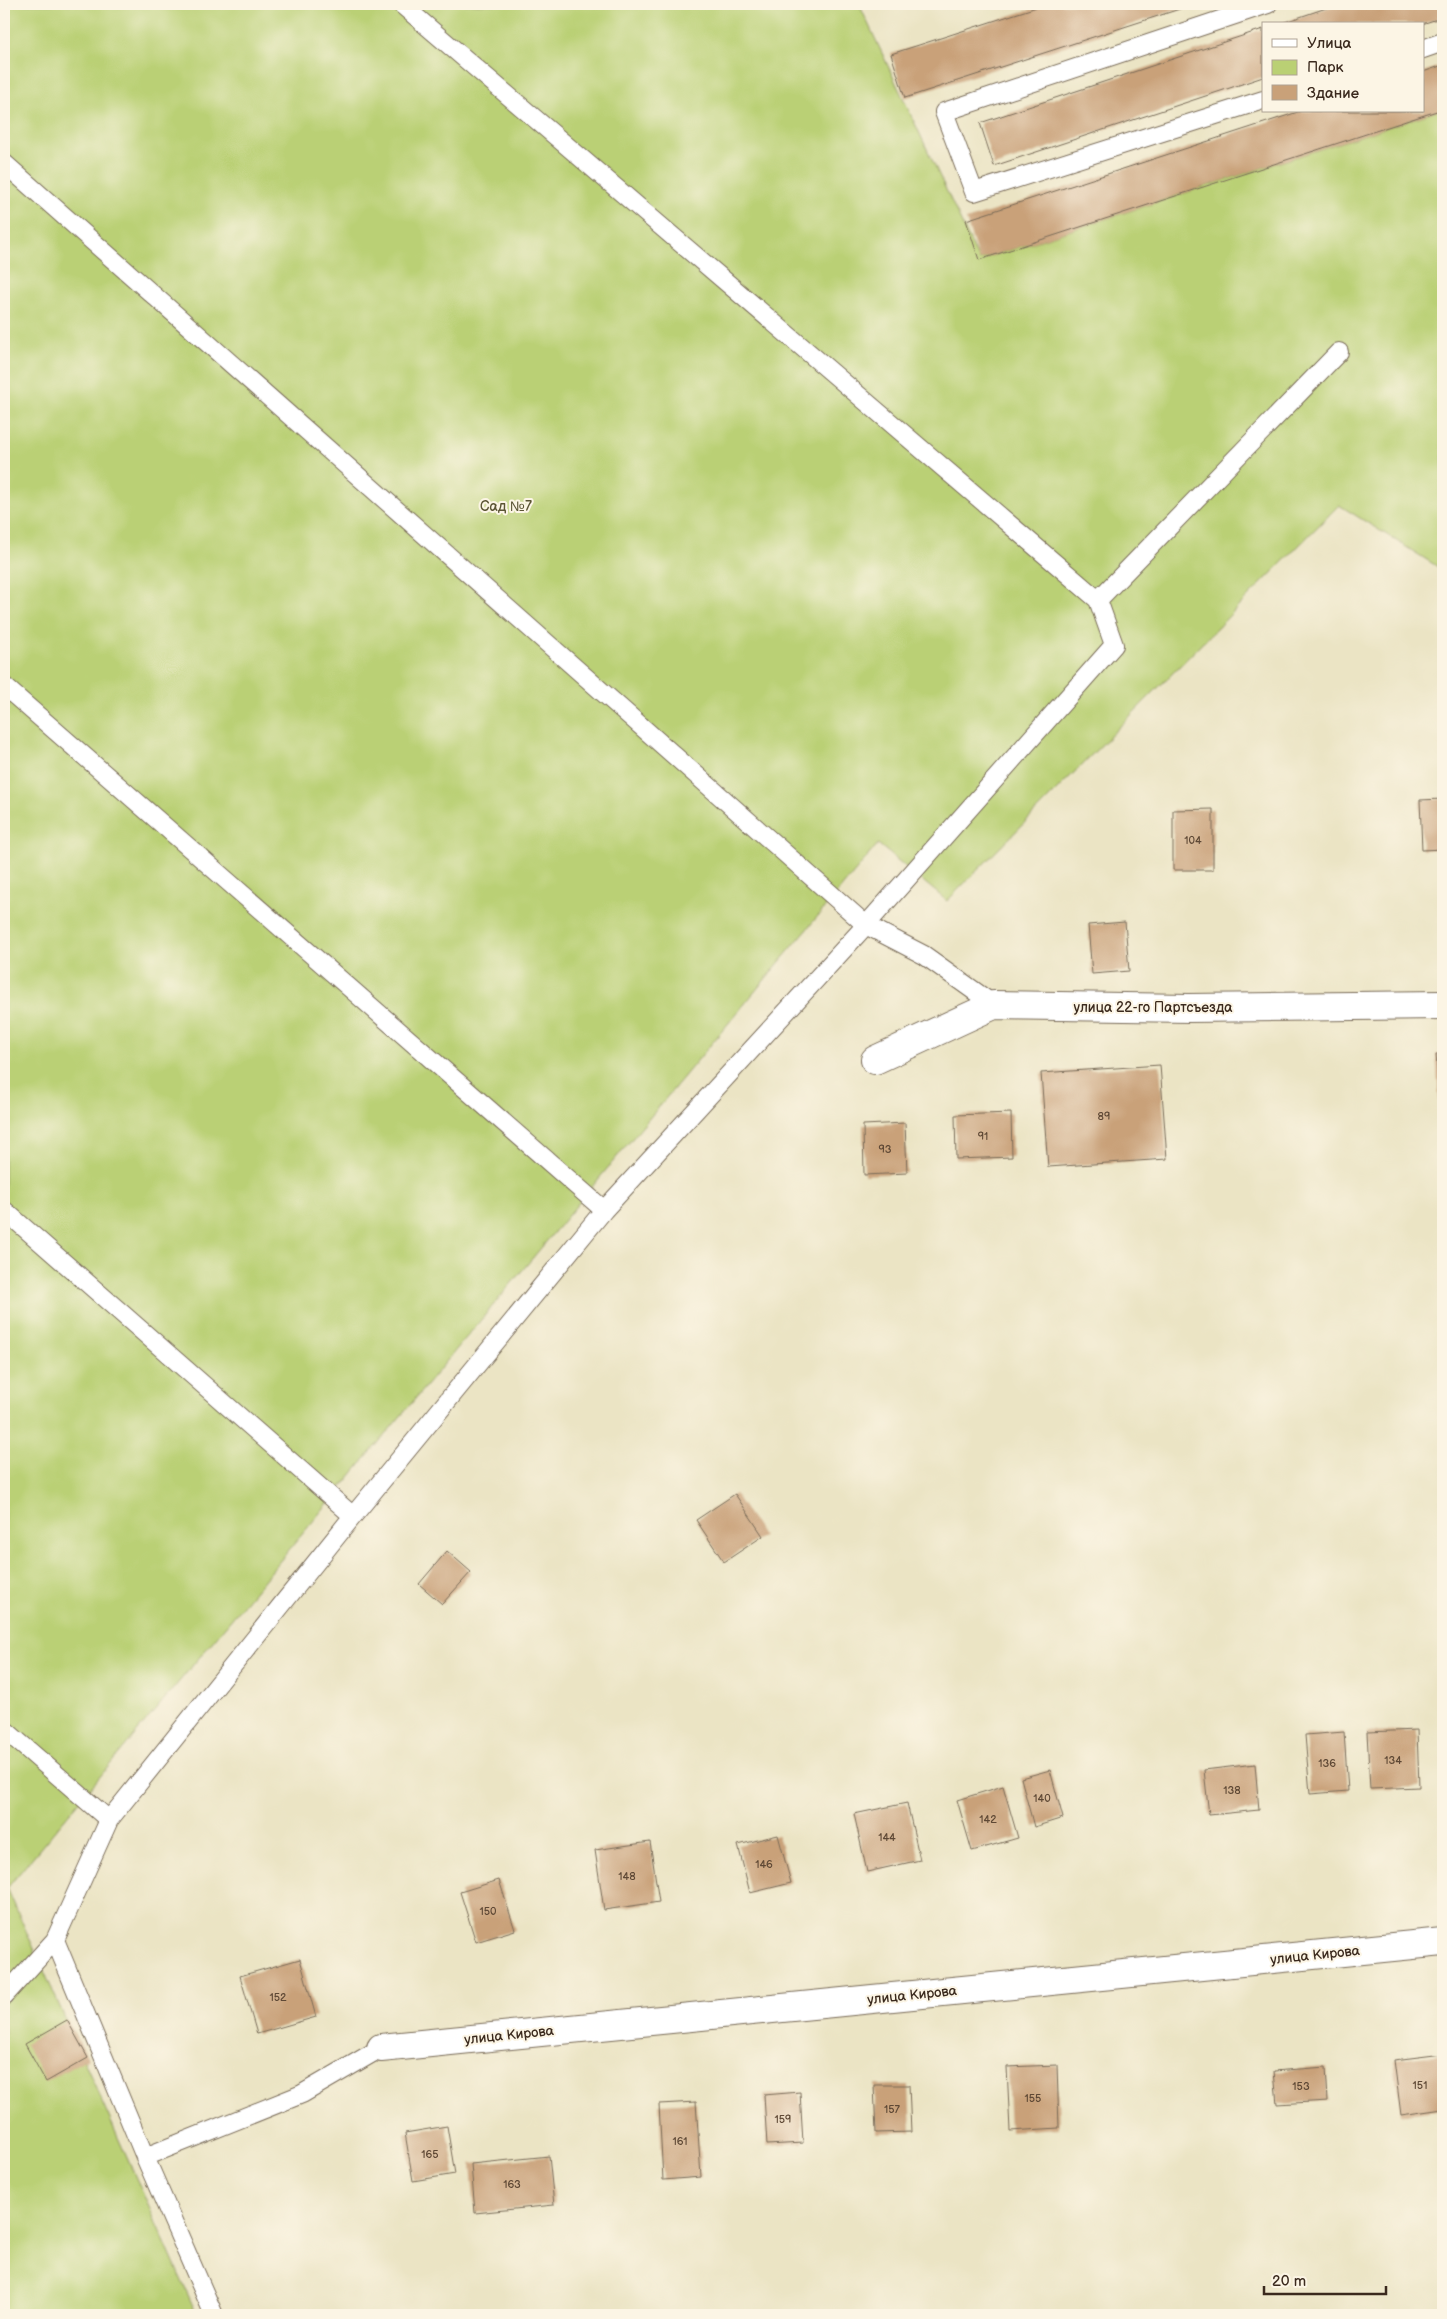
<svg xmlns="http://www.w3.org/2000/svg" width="1447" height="2319" font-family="'Balsamiq Sans',sans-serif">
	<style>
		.green { fill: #bad074; stroke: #7a7d49 }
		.building { fill: #c9a179 }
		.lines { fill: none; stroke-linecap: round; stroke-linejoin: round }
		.service-casing { stroke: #796b58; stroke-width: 20 }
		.minor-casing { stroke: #796b58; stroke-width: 30 }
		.service { stroke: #fff; stroke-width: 18 }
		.minor { stroke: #fff; stroke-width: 28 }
		.labels { text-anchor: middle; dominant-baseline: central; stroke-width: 4; stroke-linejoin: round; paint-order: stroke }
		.number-label { font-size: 11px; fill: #5e4835 }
		.park-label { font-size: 14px; fill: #5b5434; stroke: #fcf5e5 }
		.street-label { font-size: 14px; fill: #3b2a1e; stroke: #fcf5e5 }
	</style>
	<rect width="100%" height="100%" fill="#fcf5e5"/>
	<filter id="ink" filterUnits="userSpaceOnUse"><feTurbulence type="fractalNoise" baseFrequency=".02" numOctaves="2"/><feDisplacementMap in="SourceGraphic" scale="10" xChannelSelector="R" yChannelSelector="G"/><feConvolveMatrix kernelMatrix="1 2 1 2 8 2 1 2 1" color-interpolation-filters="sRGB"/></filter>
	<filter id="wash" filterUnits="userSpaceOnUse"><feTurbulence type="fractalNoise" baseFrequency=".0096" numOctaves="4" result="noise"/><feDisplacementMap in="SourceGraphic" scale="20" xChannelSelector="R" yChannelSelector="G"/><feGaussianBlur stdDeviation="1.12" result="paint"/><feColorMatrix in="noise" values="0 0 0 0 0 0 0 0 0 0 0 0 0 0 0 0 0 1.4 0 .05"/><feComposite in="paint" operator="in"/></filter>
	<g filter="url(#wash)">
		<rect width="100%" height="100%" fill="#ebe4c4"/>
		<path class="green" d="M 4,4 L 859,4 L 979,260 L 1443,109 L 1443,570 L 1339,505 L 947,901 L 878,844 L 7,1888 L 197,2315 L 4,2315 Z"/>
		<g id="blocks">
			<path class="building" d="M 1046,4 L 1195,4 L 905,98 L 891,54 Z
				M 1338,4 L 1443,4 L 1443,17 L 1422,24 L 1279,24 Z
				M 1263,29 L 1263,77 L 994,166 L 980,123 Z
				M 1443,65 L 1443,109 L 979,260 L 966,220 L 1301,111 L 1423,111 L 1423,72 Z
				M 1443,799 L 1443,849 L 1422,850 L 1420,800 Z
				M 1213,809 L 1213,870 L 1173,870 L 1173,810 Z
				M 1125,922 L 1129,971 L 1092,974 L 1088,925 Z
				M 1436,1054 L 1443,1054 L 1443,1126 L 1441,1126 Z
				M 1160,1065 L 1167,1159 L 1048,1167 L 1041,1073 Z
				M 1011,1113 L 1012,1157 L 956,1159 L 955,1115 Z
				M 905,1123 L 907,1173 L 864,1175 L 863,1125 Z
				M 735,1494 L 763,1536 L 724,1562 L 696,1520 Z
				M 447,1551 L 471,1572 L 442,1604 L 419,1584 Z
				M 1417,1730 L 1419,1787 L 1370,1789 L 1367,1732 Z
				M 1344,1732 L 1348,1791 L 1310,1794 L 1305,1735 Z
				M 1255,1764 L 1259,1810 L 1209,1815 L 1204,1770 Z
				M 1050,1770 L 1063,1818 L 1034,1827 L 1021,1778 Z
				M 1003,1786 L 1018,1838 L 972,1851 L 957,1800 Z
				M 907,1803 L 920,1860 L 867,1872 L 854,1814 Z
				M 778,1835 L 791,1883 L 750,1893 L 738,1845 Z
				M 650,1842 L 659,1902 L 604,1910 L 595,1850 Z
				M 499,1880 L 515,1930 L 476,1942 L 460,1892 Z
				M 300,1959 L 316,2017 L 257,2034 L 240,1976 Z
				M 67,2020 L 88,2058 L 46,2082 L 25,2044 Z
				M 1443,2054 L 1443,2109 L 1401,2115 L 1394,2060 Z
				M 1057,2065 L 1059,2128 L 1010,2131 L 1007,2067 Z
				M 1326,2067 L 1328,2101 L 1277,2104 L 1274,2071 Z
				M 874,2085 L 909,2085 L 911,2132 L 876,2133 Z
				M 800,2092 L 803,2143 L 767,2145 L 764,2095 Z
				M 696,2102 L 701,2177 L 663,2180 L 659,2104 Z
				M 447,2126 L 455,2174 L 413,2181 L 405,2133 Z
				M 549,2156 L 554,2205 L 475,2213 L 471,2164 Z"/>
		</g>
	</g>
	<g filter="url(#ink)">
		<use href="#blocks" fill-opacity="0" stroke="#796b58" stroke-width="1"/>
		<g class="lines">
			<defs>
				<path id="service" d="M 401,4 L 1098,600
					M 1423,49 L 1443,42
					M 1263,100 L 974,192 L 944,112 L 1268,4
					M 4,163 L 866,925 L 924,955 L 994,1005
					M 4,686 L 604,1210
					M 4,1210 L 353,1516
					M 4,1729 L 109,1820
					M 55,1940 L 145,2157 L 214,2315
					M 4,1996 L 55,1940 L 109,1820 L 353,1516 L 604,1210 L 866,925 L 1114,645 L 1098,600 L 1339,352
					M 145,2157 L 302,2094 L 381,2048"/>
				<path id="minor" d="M 875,1060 L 994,1005 L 1189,1008 L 1443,1005
					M 381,2048 L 1443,1942"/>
			</defs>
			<use href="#service" class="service-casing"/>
			<use href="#minor" class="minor-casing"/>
			<use href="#service" class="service"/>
			<use href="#minor" class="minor"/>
		</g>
	</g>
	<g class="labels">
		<g class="number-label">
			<text x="1193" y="840">104</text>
			<text x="1104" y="1116">89</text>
			<text x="983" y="1136">91</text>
			<text x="885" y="1149">93</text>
			<text x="1393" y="1760">134</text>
			<text x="1327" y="1763">136</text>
			<text x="1232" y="1790">138</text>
			<text x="1042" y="1798">140</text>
			<text x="988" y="1819">142</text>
			<text x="887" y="1837">144</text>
			<text x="764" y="1864">146</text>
			<text x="627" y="1876">148</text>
			<text x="488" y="1911">150</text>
			<text x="278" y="1997">152</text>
			<text x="1420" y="2085">151</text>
			<text x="1301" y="2086">153</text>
			<text x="1033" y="2098">155</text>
			<text x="892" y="2109">157</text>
			<text x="783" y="2119">159</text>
			<text x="680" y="2141">161</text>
			<text x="430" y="2154">165</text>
			<text x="512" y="2184">163</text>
		</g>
		<g class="park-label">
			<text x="506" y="506">Сад №7</text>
		</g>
		<g class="street-label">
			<text x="1153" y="1007">улица 22-го Партсъезда</text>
			<text transform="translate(1315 1955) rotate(-6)">улица Кирова</text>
			<text transform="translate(912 1995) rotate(-6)">улица Кирова</text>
			<text transform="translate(509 2035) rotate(-6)">улица Кирова</text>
		</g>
	</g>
	<rect width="1447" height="2319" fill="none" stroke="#fcf5e5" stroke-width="20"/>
	<rect x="1262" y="22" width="162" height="90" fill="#fcf5e5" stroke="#afa495"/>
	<rect x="1272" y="39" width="25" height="8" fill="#ffffff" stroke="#afa495"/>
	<text x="1307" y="48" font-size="15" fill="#3b2a1e">Улица</text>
	<rect x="1272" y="60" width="25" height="15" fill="#bad074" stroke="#afa495"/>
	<text x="1307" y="72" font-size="15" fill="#3b2a1e">Парк</text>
	<rect x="1272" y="85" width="25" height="15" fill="#c9a179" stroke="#afa495"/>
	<text x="1307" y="98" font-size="15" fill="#3b2a1e">Здание</text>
	<path d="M1264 2286v8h122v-8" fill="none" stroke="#3b2a1e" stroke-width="2.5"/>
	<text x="1272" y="2286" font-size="15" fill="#3b2a1e" stroke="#fcf5e5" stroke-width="4" paint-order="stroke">20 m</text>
</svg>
